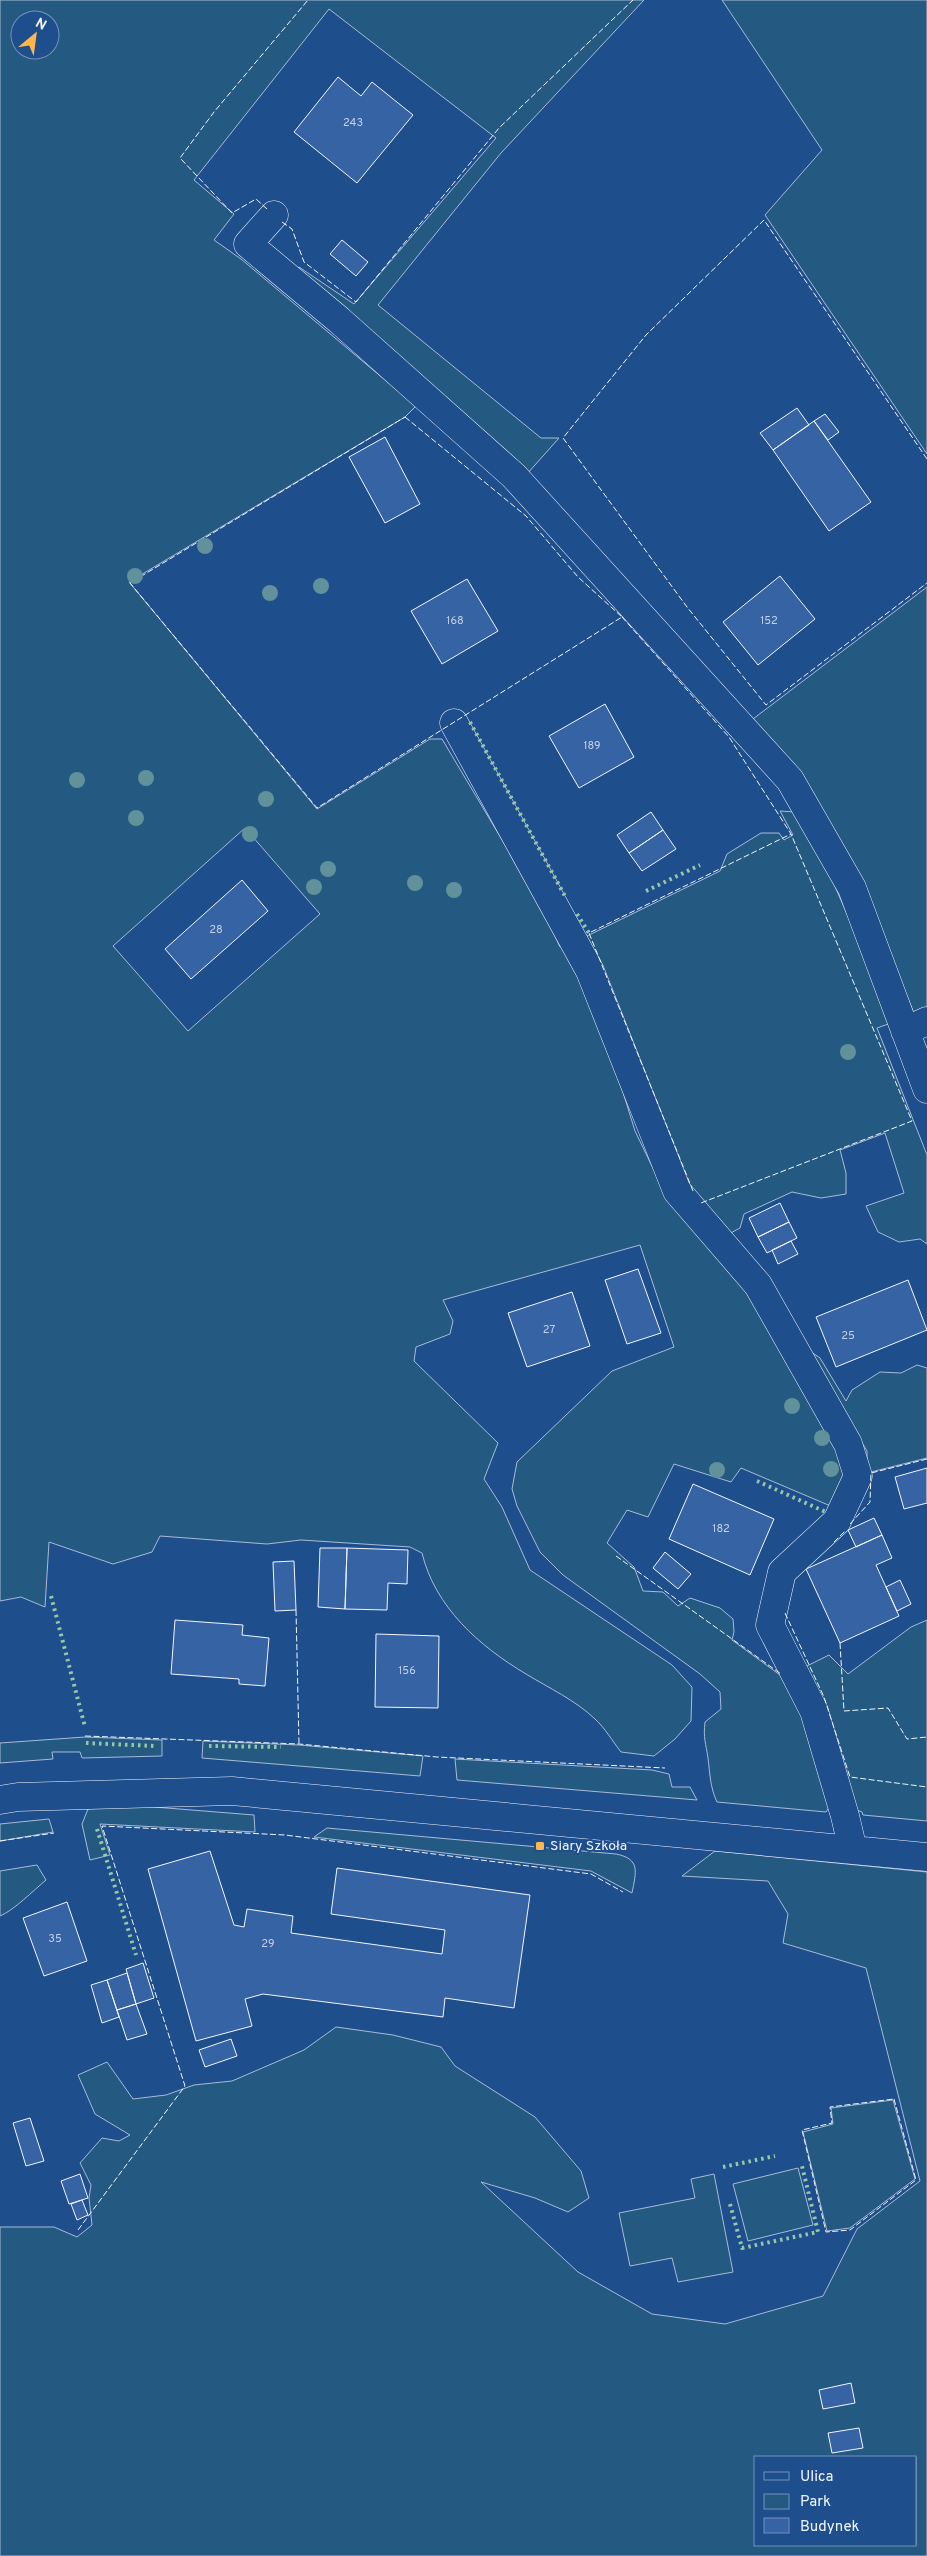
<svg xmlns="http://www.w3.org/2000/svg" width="927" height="2556" font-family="Overpass,sans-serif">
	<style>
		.green { fill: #245a82; stroke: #a8bbd7; fill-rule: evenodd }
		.building { fill: #3563a3; stroke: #f2f6ff }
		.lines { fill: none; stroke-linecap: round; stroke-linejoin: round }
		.minor-casing { stroke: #f2f6ff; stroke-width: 29 }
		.minor { stroke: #1f4e8c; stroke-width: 28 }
		.hedge { stroke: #97c8a6; stroke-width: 4; stroke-dasharray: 2.5 4; stroke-linecap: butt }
		.fence { stroke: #f2f6ff; stroke-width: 1; stroke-dasharray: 6 2.5; stroke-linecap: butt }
		.tree { fill: #61919a }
		.poi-dot { fill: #ffb74d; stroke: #1f4e8c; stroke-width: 2 }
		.labels { text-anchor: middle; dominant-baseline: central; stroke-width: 4; stroke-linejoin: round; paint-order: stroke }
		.number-label { font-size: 11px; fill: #c3d1e8 }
		.poi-label { font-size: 14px; fill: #f2f6ff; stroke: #1f4e8c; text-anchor: start }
	</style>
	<rect width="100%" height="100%" fill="#1f4e8c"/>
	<path class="green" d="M 0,0 L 644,0 L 501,153 L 378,305 L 541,438 L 559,438 L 527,474 L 297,271 L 299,267 L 354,304 L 496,138 L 329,9 L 194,180 L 234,214 L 214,240 L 241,259 L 416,406 L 405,417 L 129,582 L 317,809 L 430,739 L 442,739 L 542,907 L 560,947 L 567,944 L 605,1034 L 635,1131 L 664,1191 L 741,1280 L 849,1461 L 840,1510 L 741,1468 L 731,1482 L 674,1464 L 648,1517 L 627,1510 L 607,1543 L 634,1567 L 643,1591 L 663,1592 L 678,1606 L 690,1598 L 720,1608 L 733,1619 L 734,1632 L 732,1640 L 791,1683 L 832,1803 L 826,1812 L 717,1802 C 710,1787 710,1774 708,1758 C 706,1744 703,1738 705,1722 L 721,1709 L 720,1692 L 700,1674 L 563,1575 L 540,1552 L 517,1506 L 512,1489 L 517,1462 L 612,1371 L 674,1347 L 640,1245 L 443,1300 L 453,1321 L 450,1334 L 416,1347 L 414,1361 L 498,1443 L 484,1479 L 502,1507 L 530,1570 L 672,1665 L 692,1687 L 691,1721 L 675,1739 L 654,1756 L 621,1752 C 613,1742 605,1728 595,1719 C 575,1700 549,1688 526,1674 C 479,1646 435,1607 422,1553 L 410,1547 L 301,1540 L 267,1544 L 160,1536 L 152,1552 L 113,1564 L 49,1542 L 45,1607 L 21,1597 L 0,1601 ZM 20,20 L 50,20 L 50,50 L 20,50 ZM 245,828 L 320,914 L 188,1031 L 113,946 Z
		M 722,0 L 927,0 L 927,454 L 765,215 L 822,150 Z
		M 927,587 L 927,1007 L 914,1013 L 858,884 L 749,722 Z
		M 780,811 L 795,812 L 813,836 L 894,1022 L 877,1028 L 927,1155 L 927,1244 L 920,1239 L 899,1242 L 878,1232 L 866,1206 L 904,1193 L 885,1133 L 840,1150 L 846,1173 L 846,1194 L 821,1198 L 792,1192 L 744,1214 L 740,1228 L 727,1235 L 699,1208 L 585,937 L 720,871 L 727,854 L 761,833 L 779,833 L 784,840 L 793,835 Z
		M 807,1349 L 820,1358 L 846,1401 L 852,1390 L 880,1372 L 901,1373 L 917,1365 L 927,1368 L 927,1458 L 867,1473 L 867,1451 Z
		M 927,1620 L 927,1821 L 863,1815 L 862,1812 L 854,1809 L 805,1667 L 829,1655 L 848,1674 L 911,1627 Z
		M 85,1737 L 162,1740 L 162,1756 L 82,1758 L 80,1752 L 52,1752 L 53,1759 L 0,1763 L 0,1743 Z
		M 203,1741 L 299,1745 L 423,1756 L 420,1776 L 202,1758 Z
		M 455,1759 L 652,1770 L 669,1774 L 672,1787 L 690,1787 L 697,1800 L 457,1780 Z
		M 117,1804 L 254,1815 L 255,1832 L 100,1824 L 110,1855 L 90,1860 L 82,1824 L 88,1809 Z
		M 49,1819 L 53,1832 L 0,1841 L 0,1824 Z
		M 327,1828 L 616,1854 C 641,1859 636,1872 632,1893 L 591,1871 L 314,1837 Z
		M 715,1851 L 927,1872 L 927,2556 L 0,2556 L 0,2227 L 54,2227 L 77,2237 L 92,2225 L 89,2198 L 91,2185 L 80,2163 L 102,2138 L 119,2141 L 130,2135 L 95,2114 L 78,2075 L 107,2062 L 133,2099 L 166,2095 L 194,2085 L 232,2081 L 304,2050 L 336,2027 L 393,2035 L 441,2047 L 455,2066 L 535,2117 L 581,2171 L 589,2198 L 568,2212 L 535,2198 L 481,2182 L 578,2272 L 652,2314 L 725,2324 L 823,2296 L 857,2229 L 920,2181 L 866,1968 L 783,1943 L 788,1914 L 768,1881 L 682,1876 ZM 756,2457 L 916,2457 L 916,2545 L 756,2545 Z
		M 37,1865 L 46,1880 C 34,1890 13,1911 0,1916 L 0,1871 Z
		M 893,2100 L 915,2179 L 850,2228 L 827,2231 L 803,2132 L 833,2124 L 831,2108 Z
		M 798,2168 L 813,2225 L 748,2241 L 733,2184 Z
		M 714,2174 L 733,2272 L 678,2282 L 672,2258 L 630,2266 L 619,2213 L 695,2198 L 691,2179 Z"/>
	<path class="building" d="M 338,77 L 361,96 L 372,82 L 413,115 L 357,183 L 294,132 Z
		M 342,240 L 368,262 L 356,276 L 330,254 Z
		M 797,408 L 809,425 L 773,450 L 760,433 Z
		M 825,414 L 839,432 L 828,440 L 814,421 Z
		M 814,421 L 871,502 L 829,531 L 773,450 Z
		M 385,437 L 420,504 L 385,523 L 349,457 Z
		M 780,576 L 815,619 L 758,665 L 723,622 Z
		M 467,579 L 498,631 L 442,664 L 411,611 Z
		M 605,704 L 634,757 L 579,788 L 549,736 Z
		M 651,812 L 663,830 L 629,853 L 617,835 Z
		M 663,830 L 676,849 L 642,871 L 629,853 Z
		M 242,880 L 268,911 L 191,979 L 165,949 Z
		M 780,1203 L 789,1222 L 758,1237 L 749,1218 Z
		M 789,1222 L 797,1238 L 767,1253 L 758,1237 Z
		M 791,1241 L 798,1254 L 778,1264 L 772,1250 Z
		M 638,1269 L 661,1333 L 627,1344 L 605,1280 Z
		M 908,1280 L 927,1330 L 836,1367 L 816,1317 Z
		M 572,1292 L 590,1346 L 527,1367 L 508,1313 Z
		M 927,1468 L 927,1503 L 904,1509 L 895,1477 Z
		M 693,1484 L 774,1519 L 750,1575 L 669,1539 Z
		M 874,1518 L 882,1535 L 856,1547 L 848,1530 Z
		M 882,1535 L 892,1558 L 876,1565 L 899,1616 L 840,1643 L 806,1569 Z
		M 320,1548 L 347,1548 L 345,1609 L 318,1607 Z
		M 347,1548 L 408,1550 L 407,1584 L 388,1583 L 387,1610 L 345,1609 Z
		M 665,1552 L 691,1574 L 678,1589 L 653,1568 Z
		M 294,1561 L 296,1610 L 275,1611 L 273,1562 Z
		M 900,1580 L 911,1604 L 897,1611 L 886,1587 Z
		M 175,1620 L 243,1625 L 242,1635 L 269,1638 L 265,1686 L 239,1684 L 239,1679 L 171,1674 Z
		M 376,1634 L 439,1636 L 438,1708 L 375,1707 Z
		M 210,1851 L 234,1925 L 244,1927 L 247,1909 L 293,1916 L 291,1933 L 442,1954 L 445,1930 L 331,1914 L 337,1868 L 530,1895 L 514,2008 L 445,1998 L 443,2017 L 263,1994 L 245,1999 L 252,2026 L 196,2041 L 148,1869 Z
		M 67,1902 L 87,1961 L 44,1976 L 23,1918 Z
		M 143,1963 L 154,1998 L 136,2004 L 126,1969 Z
		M 127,1973 L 136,2004 L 117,2010 L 107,1980 Z
		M 107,1980 L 119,2017 L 102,2023 L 91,1985 Z
		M 136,2004 L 147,2034 L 127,2040 L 117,2010 Z
		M 231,2039 L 237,2056 L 205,2067 L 199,2050 Z
		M 30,2118 L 44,2161 L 26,2166 L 13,2123 Z
		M 80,2174 L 88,2198 L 69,2204 L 61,2181 Z
		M 82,2200 L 88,2215 L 77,2220 L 71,2204 Z
		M 851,2383 L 855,2403 L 823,2409 L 819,2390 Z
		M 859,2428 L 863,2448 L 832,2453 L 828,2433 Z"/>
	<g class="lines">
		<defs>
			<path id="minor" d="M 274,215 L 248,244 L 339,320 L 514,476 L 790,780 L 852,888 L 927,1089
				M 454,723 L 590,971 L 677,1191 L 758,1285 L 848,1444 L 858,1476 L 837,1521 L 782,1572 L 770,1625 L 814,1711 L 845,1816 L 853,1850
				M 905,1031 L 927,1021
				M 0,1800 L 18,1797 L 232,1791 L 927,1857"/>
		</defs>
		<use href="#minor" class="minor-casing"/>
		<use href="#minor" class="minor"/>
		<path class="hedge" d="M 470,722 L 566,898
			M 646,891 L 700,865
			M 577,914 L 589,933
			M 757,1481 L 828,1513
			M 51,1596 L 85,1727
			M 86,1743 L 155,1746
			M 209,1746 L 281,1747
			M 97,1829 L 136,1955
			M 723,2167 L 775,2156
			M 730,2204 L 742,2248 L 818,2232 L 802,2166"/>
		<path class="fence" d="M 267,209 L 256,199 L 232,213 L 180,158 L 214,112 L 308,0
			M 282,222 L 292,229 L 304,262 L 356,302 L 499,128 L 633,0
			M 405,417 L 526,516 L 578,577 L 622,617 L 317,808 L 130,583 Z
			M 927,459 L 764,220 L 646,335 L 563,438 L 687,607 L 766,705 L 927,583
			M 622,617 L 729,737 L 791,834 L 912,1121 L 701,1203
			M 693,1191 L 589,933 L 791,834
			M 850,1524 L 870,1502 L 871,1473 L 927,1459
			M 834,1542 L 846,1530
			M 616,1556 L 781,1674
			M 296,1610 L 299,1744
			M 785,1613 L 824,1697 L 850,1777 L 927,1787
			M 840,1643 L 844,1711 L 888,1708 L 907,1739 L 927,1737
			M 85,1736 L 299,1744 L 437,1757 L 665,1768
			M 0,1841 L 54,1833
			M 894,2099 L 916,2180 L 850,2230 L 826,2232 L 802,2130 L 832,2123 L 830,2107 Z
			M 78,2230 L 185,2086 L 102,1826 L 285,1835 L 591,1874 L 623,1892"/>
	</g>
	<g class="tree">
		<circle cx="205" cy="546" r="8"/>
		<circle cx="135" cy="576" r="8"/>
		<circle cx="321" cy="586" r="8"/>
		<circle cx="270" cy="593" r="8"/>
		<circle cx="146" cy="778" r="8"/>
		<circle cx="77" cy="780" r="8"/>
		<circle cx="266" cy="799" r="8"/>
		<circle cx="136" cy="818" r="8"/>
		<circle cx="250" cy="834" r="8"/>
		<circle cx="328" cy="869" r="8"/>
		<circle cx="415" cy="883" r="8"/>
		<circle cx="314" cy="887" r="8"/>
		<circle cx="454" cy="890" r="8"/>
		<circle cx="848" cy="1052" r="8"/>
		<circle cx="792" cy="1406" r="8"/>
		<circle cx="822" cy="1438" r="8"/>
		<circle cx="831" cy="1469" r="8"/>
		<circle cx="717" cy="1470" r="8"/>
	</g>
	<rect class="poi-dot" x="535" y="1841" width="10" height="10" rx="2.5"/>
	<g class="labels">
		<g class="number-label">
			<text x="353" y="123">243</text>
			<text x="455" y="621">168</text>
			<text x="769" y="621">152</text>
			<text x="592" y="746">189</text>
			<text x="216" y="930">28</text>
			<text x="549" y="1330">27</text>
			<text x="848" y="1336">25</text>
			<text x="721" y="1529">182</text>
			<text x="407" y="1671">156</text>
			<text x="55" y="1939">35</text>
			<text x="268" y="1944">29</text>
		</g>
		<g class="poi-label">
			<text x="550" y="1846">Siary Szkoła</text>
		</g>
	</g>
	<rect x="754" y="2456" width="162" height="90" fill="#1f4e8c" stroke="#7391ba"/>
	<rect x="764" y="2472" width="25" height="8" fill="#1f4e8c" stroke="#7391ba"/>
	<text x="800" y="2481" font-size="15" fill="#f2f6ff">Ulica</text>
	<rect x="764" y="2494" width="25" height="15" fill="#245a82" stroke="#7391ba"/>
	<text x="800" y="2506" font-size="15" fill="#f2f6ff">Park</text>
	<rect x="764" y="2518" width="25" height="15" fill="#3563a3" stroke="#7391ba"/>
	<text x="800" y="2531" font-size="15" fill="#f2f6ff">Budynek</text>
	<g transform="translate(35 35) rotate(29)"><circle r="24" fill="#1f4e8c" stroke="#7391ba"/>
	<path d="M0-4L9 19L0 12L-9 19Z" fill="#ffb74d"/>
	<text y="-8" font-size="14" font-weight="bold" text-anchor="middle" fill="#f2f6ff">N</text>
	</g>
</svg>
